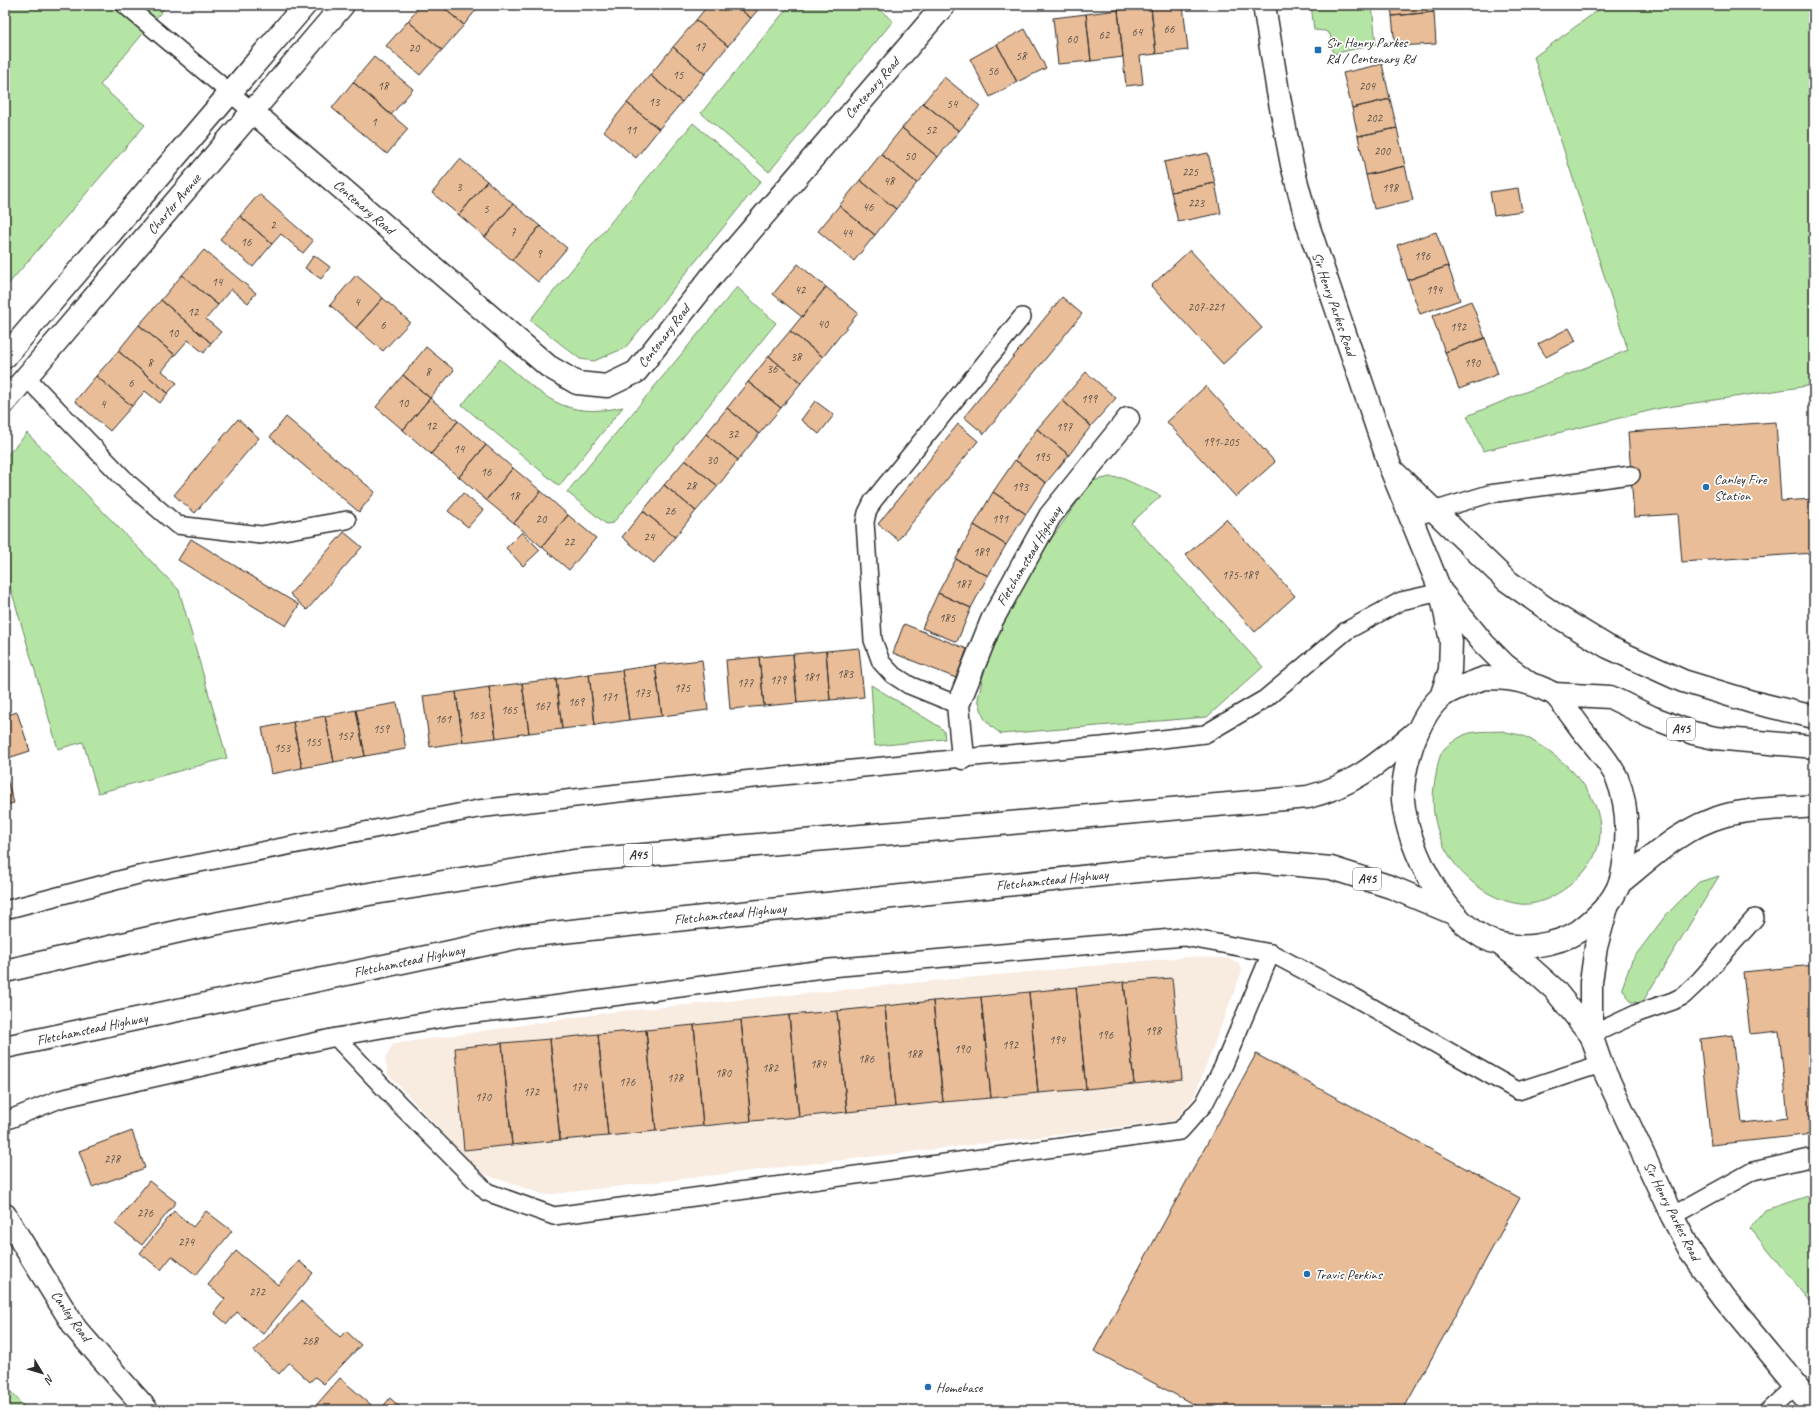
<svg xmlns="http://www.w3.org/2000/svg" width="1819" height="1415" font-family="Caveat,sans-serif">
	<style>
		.built { fill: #f8ebe0 }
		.green { fill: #b5e5a5; stroke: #708868 }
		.building { fill: #e8bd98; stroke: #2b2b2b }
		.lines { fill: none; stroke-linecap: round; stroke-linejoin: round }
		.service-casing { stroke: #2b2b2b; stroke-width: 20 }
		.minor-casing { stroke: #2b2b2b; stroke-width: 25 }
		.tertiary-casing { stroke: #2b2b2b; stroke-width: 25 }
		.trunk-casing { stroke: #2b2b2b; stroke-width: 25 }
		.service { stroke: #fff; stroke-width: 17 }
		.minor { stroke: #fff; stroke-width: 22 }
		.tertiary { stroke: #fff; stroke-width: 22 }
		.trunk { stroke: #fff; stroke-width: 22 }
		.poi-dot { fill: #1f6fb2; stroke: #fff; stroke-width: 1.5 }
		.labels { text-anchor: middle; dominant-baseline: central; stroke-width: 3.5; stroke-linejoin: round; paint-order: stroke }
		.number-label { font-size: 12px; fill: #5a5046 }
		.shield { fill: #fff; stroke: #6b6b6b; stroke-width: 1 }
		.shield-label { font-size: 13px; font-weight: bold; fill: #2b2b2b }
		.poi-label { font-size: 14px; fill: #2b2b2b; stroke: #fff; text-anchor: start }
		.street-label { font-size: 14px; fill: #2b2b2b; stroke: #fff }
	</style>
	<rect width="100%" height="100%" fill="#fff"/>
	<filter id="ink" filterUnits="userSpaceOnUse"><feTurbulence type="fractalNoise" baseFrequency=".025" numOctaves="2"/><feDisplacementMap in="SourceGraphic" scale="8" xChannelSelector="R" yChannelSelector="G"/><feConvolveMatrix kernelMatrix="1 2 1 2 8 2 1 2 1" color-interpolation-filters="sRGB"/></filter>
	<g filter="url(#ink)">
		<path class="built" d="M 1186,957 L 1228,958 L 1238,963 L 1242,971 L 1194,1097 L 1174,1121 L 545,1195 L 481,1173 L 388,1074 L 385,1058 L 393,1044 L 612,1012 Z"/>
		<path class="green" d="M 5,5 L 167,5 L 100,85 L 145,125 L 5,288 Z
			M 790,5 L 874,5 L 893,21 L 769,172 L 701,113 Z
			M 1311,5 L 1372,5 L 1376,44 L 1333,54 L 1330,34 L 1325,31 L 1314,30 Z
			M 1605,5 L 1814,5 L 1814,385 L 1661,408 L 1483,451 L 1467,416 L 1628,350 L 1534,57 Z
			M 693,123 L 761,181 L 625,348 L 594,361 L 580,359 L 530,320 Z
			M 737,287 L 776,323 L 613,523 L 606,524 L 567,492 Z
			M 500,359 C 544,396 562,420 623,407 L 559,486 L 462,405 Z
			M 27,433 L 179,590 L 227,758 L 98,793 L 83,742 L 58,749 L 10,586 L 5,587 L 5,458 Z
			M 1110,477 L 1122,478 L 1161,496 L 1131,523 L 1263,667 L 1207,717 L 1001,734 L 992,727 L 984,718 L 978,699 L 986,662 L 1008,614 L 1045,548 L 1092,481 Z
			M 871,685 L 940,727 L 944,731 L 945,739 L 875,746 Z
			M 1503,731 C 1509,733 1515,734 1521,735 C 1532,739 1542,747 1552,754 C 1599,787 1623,844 1570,885 C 1556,896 1537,906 1520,904 C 1481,899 1447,865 1437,828 C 1432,811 1432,792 1436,775 C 1437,767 1439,755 1444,749 C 1449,744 1458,738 1464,735 C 1474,730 1492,732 1503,731 Z
			M 1719,876 L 1642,1003 L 1631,1002 L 1622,988 L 1632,960 L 1666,915 L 1699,882 Z
			M 1814,1194 L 1814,1307 L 1750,1228 L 1765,1210 Z
			M 5,1385 L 27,1410 L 5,1410 Z"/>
		<path class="building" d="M 421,5 L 440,5 L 464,25 L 442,50 L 408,21 Z
			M 440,5 L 480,5 L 464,25 Z
			M 708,5 L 735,5 L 751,18 L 728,46 L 696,20 Z
			M 735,5 L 762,5 L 751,18 Z
			M 1171,5 L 1183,5 L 1188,50 L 1156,54 L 1151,7 Z
			M 1391,5 L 1433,5 L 1434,12 L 1392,16 Z
			M 1151,7 L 1156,54 L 1140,56 L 1143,84 L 1126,86 L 1118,10 Z
			M 1118,10 L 1123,57 L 1091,61 L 1086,14 Z
			M 1434,12 L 1436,44 L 1395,46 L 1392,16 Z
			M 1086,14 L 1091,61 L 1058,64 L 1053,18 Z
			M 696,20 L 728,46 L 705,74 L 673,47 Z
			M 408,21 L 442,50 L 420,75 L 386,46 Z
			M 1025,29 L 1046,68 L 1017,82 L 997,44 Z
			M 997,44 L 1017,82 L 990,97 L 970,59 Z
			M 673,47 L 705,74 L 682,102 L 650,75 Z
			M 374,57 L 413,89 L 391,115 L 353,82 Z
			M 1382,64 L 1390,99 L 1352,108 L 1343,73 Z
			M 650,75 L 682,102 L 659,129 L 627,103 Z
			M 944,77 L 980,106 L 959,131 L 923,103 Z
			M 353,82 L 408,129 L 387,154 L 332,108 Z
			M 1390,99 L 1397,128 L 1358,136 L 1352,108 Z
			M 627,103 L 659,129 L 636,158 L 604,131 Z
			M 923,103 L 959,131 L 938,157 L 902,128 Z
			M 902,128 L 938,157 L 917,183 L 881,154 Z
			M 1397,128 L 1405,166 L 1366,175 L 1358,136 Z
			M 1208,153 L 1215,183 L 1171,192 L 1164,162 Z
			M 881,154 L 917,183 L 896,209 L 860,180 Z
			M 460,159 L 487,181 L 459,215 L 432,193 Z
			M 1405,166 L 1413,200 L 1374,209 L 1366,175 Z
			M 860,180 L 896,209 L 875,235 L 839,206 Z
			M 487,181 L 513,204 L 485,237 L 459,215 Z
			M 1215,183 L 1221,213 L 1178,222 L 1171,192 Z
			M 1518,188 L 1522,211 L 1494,215 L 1490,192 Z
			M 259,194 L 313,241 L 303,253 L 281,234 L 272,244 L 240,216 Z
			M 513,204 L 540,226 L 512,260 L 485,237 Z
			M 839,206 L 875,235 L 854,261 L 818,231 Z
			M 240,216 L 272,244 L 253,267 L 220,239 Z
			M 540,226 L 567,248 L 538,282 L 512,260 Z
			M 1436,232 L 1448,266 L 1408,280 L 1397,245 Z
			M 204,250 L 256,293 L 248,303 L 231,289 L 218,305 L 182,275 Z
			M 1190,250 L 1262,328 L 1223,364 L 1151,286 Z
			M 314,255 L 330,267 L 321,279 L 305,268 Z
			M 798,264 L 826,287 L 802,317 L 773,294 Z
			M 1448,266 L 1460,300 L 1420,314 L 1408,280 Z
			M 182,275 L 218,305 L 206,319 L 221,332 L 211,343 L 161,300 Z
			M 356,275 L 383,298 L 356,328 L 330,305 Z
			M 826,287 L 858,313 L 823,357 L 790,331 Z
			M 1062,297 L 1082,314 L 984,434 L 964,417 Z
			M 383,298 L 410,322 L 383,351 L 356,328 Z
			M 161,300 L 211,343 L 204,353 L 188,340 L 175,355 L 139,325 Z
			M 1471,301 L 1485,338 L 1445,352 L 1432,316 Z
			M 139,325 L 175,355 L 162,371 L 177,383 L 168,393 L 118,351 Z
			M 1569,328 L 1576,341 L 1546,357 L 1538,344 Z
			M 790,331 L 823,357 L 801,383 L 769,356 Z
			M 1485,338 L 1498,374 L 1459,389 L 1445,352 Z
			M 426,347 L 454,370 L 430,398 L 403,375 Z
			M 118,351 L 168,393 L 160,403 L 145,391 L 132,406 L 96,376 Z
			M 769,356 L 801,383 L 781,408 L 748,382 Z
			M 1086,372 L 1116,398 L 1091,426 L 1062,400 Z
			M 403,375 L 430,398 L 403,430 L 376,407 Z
			M 96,376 L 132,406 L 110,431 L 75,401 Z
			M 748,382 L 781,408 L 759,434 L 727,408 Z
			M 1206,386 L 1275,462 L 1236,497 L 1167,422 Z
			M 430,398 L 458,421 L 431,454 L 403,430 Z
			M 1062,400 L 1091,426 L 1069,455 L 1037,429 Z
			M 815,401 L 834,415 L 819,434 L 801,420 Z
			M 727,408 L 759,434 L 738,460 L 706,434 Z
			M 286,417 L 375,492 L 359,512 L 270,437 Z
			M 238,419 L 259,438 L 195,513 L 174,495 Z
			M 458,421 L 486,445 L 459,477 L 431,454 Z
			M 1776,422 L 1781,501 L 1814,499 L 1814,553 L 1682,562 L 1678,514 L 1634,517 L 1628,432 Z
			M 958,424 L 978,441 L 898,540 L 878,524 Z
			M 1037,429 L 1069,455 L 1046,483 L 1015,460 Z
			M 706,434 L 738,460 L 718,486 L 685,460 Z
			M 486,445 L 513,468 L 486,500 L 459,477 Z
			M 685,460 L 718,486 L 696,511 L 664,485 Z
			M 1015,460 L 1046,483 L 1026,514 L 993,492 Z
			M 513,468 L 541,491 L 514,523 L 486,500 Z
			M 664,485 L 696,511 L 675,537 L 643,511 Z
			M 541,491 L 568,515 L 542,547 L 514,523 Z
			M 993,492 L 1026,514 L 1006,545 L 974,525 Z
			M 463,493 L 483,510 L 468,527 L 448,511 Z
			M 643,511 L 675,537 L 654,563 L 622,537 Z
			M 568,515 L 596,538 L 569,570 L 542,547 Z
			M 1226,519 L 1295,596 L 1255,632 L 1186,555 Z
			M 974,525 L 1006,545 L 988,576 L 956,559 Z
			M 344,532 L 362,547 L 307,610 L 290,594 Z
			M 522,532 L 540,550 L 523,566 L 506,548 Z
			M 191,539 L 299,605 L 286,626 L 178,560 Z
			M 956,559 L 988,576 L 971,608 L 938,593 Z
			M 938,593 L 971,608 L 957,642 L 922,628 Z
			M 904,624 L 967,649 L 956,678 L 893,653 Z
			M 859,648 L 864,697 L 830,700 L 826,651 Z
			M 826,651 L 830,700 L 797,703 L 793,654 Z
			M 793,654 L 797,703 L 764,706 L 759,657 Z
			M 759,657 L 764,706 L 730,709 L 726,660 Z
			M 702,660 L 708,710 L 662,716 L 655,665 Z
			M 655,665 L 662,716 L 629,720 L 622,670 Z
			M 622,670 L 629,720 L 595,725 L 589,674 Z
			M 589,674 L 595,725 L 562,729 L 556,679 Z
			M 556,679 L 562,729 L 529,733 L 522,683 Z
			M 522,683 L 529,733 L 496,738 L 489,687 Z
			M 489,687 L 496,738 L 463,742 L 456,692 Z
			M 456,692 L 463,742 L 430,747 L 423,696 Z
			M 397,703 L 406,749 L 365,756 L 356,710 Z
			M 356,710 L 365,756 L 334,762 L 325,716 Z
			M 17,712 L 30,751 L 5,759 L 5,716 Z
			M 325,716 L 334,762 L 302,768 L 293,722 Z
			M 293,722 L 302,768 L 271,774 L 262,728 Z
			M 5,773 L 14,803 L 5,805 Z
			M 1814,965 L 1814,1134 L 1711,1145 L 1700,1039 L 1732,1035 L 1742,1123 L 1788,1118 L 1779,1031 L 1750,1034 L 1743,972 Z
			M 1172,978 L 1182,1079 L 1134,1084 L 1124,982 Z
			M 1124,982 L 1134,1084 L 1086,1089 L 1076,987 Z
			M 1076,987 L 1086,1089 L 1038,1093 L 1029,992 Z
			M 1029,992 L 1038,1093 L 991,1098 L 981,997 Z
			M 981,997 L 991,1098 L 943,1102 L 933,1001 Z
			M 933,1001 L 943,1102 L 895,1107 L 885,1006 Z
			M 885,1006 L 895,1107 L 847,1112 L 837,1011 Z
			M 837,1011 L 847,1112 L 799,1117 L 789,1015 Z
			M 789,1015 L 799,1117 L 751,1121 L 741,1020 Z
			M 741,1020 L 751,1121 L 703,1126 L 694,1025 Z
			M 694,1025 L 703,1126 L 656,1131 L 646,1030 Z
			M 646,1030 L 656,1131 L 608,1136 L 598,1034 Z
			M 598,1034 L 608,1136 L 560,1140 L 550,1039 Z
			M 550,1039 L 560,1140 L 512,1145 L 502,1043 Z
			M 502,1043 L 512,1145 L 464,1150 L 455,1048 Z
			M 1256,1054 L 1520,1198 L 1403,1410 L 1204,1410 L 1094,1351 Z
			M 132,1131 L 145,1168 L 92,1187 L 79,1151 Z
			M 149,1181 L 176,1202 L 142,1245 L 115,1224 Z
			M 174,1211 L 193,1227 L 206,1211 L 232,1231 L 196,1275 L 172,1256 L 161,1270 L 140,1253 Z
			M 236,1251 L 278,1285 L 299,1261 L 313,1273 L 263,1334 L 237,1312 L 227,1324 L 214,1313 L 225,1299 L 208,1285 Z
			M 301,1301 L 340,1337 L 346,1331 L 361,1345 L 324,1384 L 315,1377 L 310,1382 L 289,1363 L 279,1374 L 254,1351 Z
			M 340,1378 L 377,1410 L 312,1410 Z
			M 390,1398 L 403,1410 L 380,1410 Z"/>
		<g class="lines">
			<defs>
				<path id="service" d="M 125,5 L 253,112
					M 26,377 L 128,483 L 177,525 L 261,535 L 347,520
					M 1410,518 L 1489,494 L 1631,475
					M 958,705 L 909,685 L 892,674 L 881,662 L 873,640 L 865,522 L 867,513 L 873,501 L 1022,317
					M 5,910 L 138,875 L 478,809 L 663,788 L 963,758 L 1102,746 L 1205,734 L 1265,699 L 1346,631 L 1401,601 L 1441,592
					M 1591,1035 L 1638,1013 L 1673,1001 L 1683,996 L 1700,980 L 1755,918
					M 336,1037 L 399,1104 L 487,1192 L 554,1216 L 1180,1131 L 1204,1104 L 1223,1067 L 1271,953
					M 5,1121 L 60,1099 L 336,1037 L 456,1016 L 545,1006 L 830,968 L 1184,937 L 1271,953 L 1354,997 L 1518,1091 L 1601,1064
					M 1672,1216 L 1753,1171 L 1814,1157
					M 1769,1410 L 1797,1384"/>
				<path id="minor" d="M 253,112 L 548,366 L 577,383 L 607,386 L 636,372 L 711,277 L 944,5
					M 963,758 L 958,705 L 992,620 L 1050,516 L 1128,419
					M 1607,907 L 1596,947 L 1591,982 L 1591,1035 L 1601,1064 L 1672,1216 L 1692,1254 L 1725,1299 L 1814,1406
					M 1500,944 L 1526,964 L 1554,989 L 1591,1035
					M 5,1215 L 76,1329 L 147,1410"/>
				<path id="tertiary" d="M 1264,5 L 1278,92 L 1292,165 L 1308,225 L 1391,469 L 1441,592 L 1451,641 L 1450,670 L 1441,697
					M 5,357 L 305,5
					M 5,402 L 343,5
					M 1443,594 L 1484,644 L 1505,665 L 1529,683"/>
				<path id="trunk" d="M 1391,469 L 1506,580 L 1557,616 L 1608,647 L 1683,681 L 1752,702 L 1814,717
					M 1484,678 C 1506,678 1524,680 1544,689 C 1547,691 1551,692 1554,694 C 1563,702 1575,721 1583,731 C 1595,746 1609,761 1617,778 C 1629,807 1628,840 1623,870 C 1619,897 1600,915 1579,931 C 1568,938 1553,943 1539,945 C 1527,947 1513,947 1501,944 C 1449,933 1407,849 1403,800 C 1402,781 1407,761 1413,743 C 1419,727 1428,708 1441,697 C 1453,688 1470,684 1484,678 Z
					M 1554,694 L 1610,697 L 1651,717 L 1693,733 L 1715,738 L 1814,747
					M 1621,882 C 1652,857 1683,827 1723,816 C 1752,808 1784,809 1814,806
					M 5,971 L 193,928 L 369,894 L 574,861 L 1308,797 C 1355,785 1381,761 1417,731
					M 5,1047 L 524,936 L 1138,871 L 1254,861 L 1331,868 L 1391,887 L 1455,914"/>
			</defs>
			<use href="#service" class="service-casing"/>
			<use href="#minor" class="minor-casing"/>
			<use href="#tertiary" class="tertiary-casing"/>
			<use href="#trunk" class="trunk-casing"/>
			<use href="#service" class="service"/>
			<use href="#minor" class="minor"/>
			<use href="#tertiary" class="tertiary"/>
			<use href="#trunk" class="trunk"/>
		</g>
	</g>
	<g class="poi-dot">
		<rect x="1314" y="46" width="8" height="8" rx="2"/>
		<circle cx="1706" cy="487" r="4"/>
		<circle cx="1307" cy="1274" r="4"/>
		<circle cx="928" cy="1387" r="4"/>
	</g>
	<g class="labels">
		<g class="number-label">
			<text x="1169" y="29">66</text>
			<text x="1137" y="32">64</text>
			<text x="1104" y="35">62</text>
			<text x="1072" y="39">60</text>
			<text x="700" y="47">17</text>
			<text x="414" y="48">20</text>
			<text x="1021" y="56">58</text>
			<text x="993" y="71">56</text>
			<text x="678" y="75">15</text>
			<text x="383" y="86">18</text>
			<text x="1367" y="86">204</text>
			<text x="654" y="102">13</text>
			<text x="952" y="104">54</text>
			<text x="1374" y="118">202</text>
			<text x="374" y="122">1</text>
			<text x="631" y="130">11</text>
			<text x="931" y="130">52</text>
			<text x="1382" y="151">200</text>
			<text x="910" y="156">50</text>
			<text x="1190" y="172">225</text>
			<text x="889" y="181">48</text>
			<text x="459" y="187">3</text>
			<text x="1390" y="188">198</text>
			<text x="1196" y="203">223</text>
			<text x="868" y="207">46</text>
			<text x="486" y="209">5</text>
			<text x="273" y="225">2</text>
			<text x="513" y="232">7</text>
			<text x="847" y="233">44</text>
			<text x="246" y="242">16</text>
			<text x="539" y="254">9</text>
			<text x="1422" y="256">196</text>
			<text x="217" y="282">14</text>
			<text x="800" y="290">42</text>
			<text x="1434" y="290">194</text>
			<text x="357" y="302">4</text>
			<text x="1206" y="307">207-221</text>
			<text x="193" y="312">12</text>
			<text x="823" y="324">40</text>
			<text x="383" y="325">6</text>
			<text x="1458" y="327">192</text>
			<text x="173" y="333">10</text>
			<text x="796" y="357">38</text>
			<text x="150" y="363">8</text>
			<text x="1472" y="363">190</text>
			<text x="772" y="369">36</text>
			<text x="428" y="372">8</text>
			<text x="131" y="383">6</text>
			<text x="1089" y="399">199</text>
			<text x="403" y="403">10</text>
			<text x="103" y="404">4</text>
			<text x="431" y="426">12</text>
			<text x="1064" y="427">197</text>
			<text x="733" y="434">32</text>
			<text x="1221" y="442">191-205</text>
			<text x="459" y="449">14</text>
			<text x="1042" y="457">195</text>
			<text x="712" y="460">30</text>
			<text x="486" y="472">16</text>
			<text x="691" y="486">28</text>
			<text x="1020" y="487">193</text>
			<text x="514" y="496">18</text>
			<text x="670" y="511">26</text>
			<text x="541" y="519">20</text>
			<text x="1000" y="519">191</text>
			<text x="649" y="537">24</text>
			<text x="569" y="542">22</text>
			<text x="981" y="552">189</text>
			<text x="1240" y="575">175-189</text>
			<text x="963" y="584">187</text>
			<text x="947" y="618">185</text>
			<text x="845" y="674">183</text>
			<text x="811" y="677">181</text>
			<text x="778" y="680">179</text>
			<text x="745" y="683">177</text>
			<text x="682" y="688">175</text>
			<text x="642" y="693">173</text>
			<text x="609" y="697">171</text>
			<text x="576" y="702">169</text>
			<text x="542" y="706">167</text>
			<text x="509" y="710">165</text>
			<text x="476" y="715">163</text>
			<text x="443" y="719">161</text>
			<text x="381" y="729">159</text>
			<text x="345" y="736">157</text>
			<text x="313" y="742">155</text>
			<text x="282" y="748">153</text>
			<text x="1153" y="1031">198</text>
			<text x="1105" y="1035">196</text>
			<text x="1057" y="1040">194</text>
			<text x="1010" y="1045">192</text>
			<text x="962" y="1049">190</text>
			<text x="914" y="1054">188</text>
			<text x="866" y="1059">186</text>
			<text x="818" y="1064">184</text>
			<text x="770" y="1068">182</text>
			<text x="723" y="1073">180</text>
			<text x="675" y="1078">178</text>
			<text x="627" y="1082">176</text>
			<text x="579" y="1087">174</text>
			<text x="531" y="1092">172</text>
			<text x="483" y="1097">170</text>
			<text x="112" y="1159">278</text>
			<text x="145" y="1213">276</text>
			<text x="186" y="1242">274</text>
			<text x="257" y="1292">272</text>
			<text x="310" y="1341">268</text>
		</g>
		<g class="shield">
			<rect x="1667" y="718" width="28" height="22" rx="3"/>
			<rect x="624" y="844" width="28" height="22" rx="3"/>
			<rect x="1353" y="868" width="28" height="22" rx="3"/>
		</g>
		<g class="shield-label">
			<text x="1681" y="729">A45</text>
			<text x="638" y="855">A45</text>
			<text x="1367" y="879">A45</text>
		</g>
		<g class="poi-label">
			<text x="1326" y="42">Sir Henry Parkes<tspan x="1326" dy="16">Rd / Centenary Rd</tspan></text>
			<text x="1714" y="479">Canley Fire<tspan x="1714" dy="16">Station</tspan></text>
			<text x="1315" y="1274">Travis Perkins</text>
			<text x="936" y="1387">Homebase</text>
		</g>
		<g class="street-label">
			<text transform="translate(872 88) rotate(-49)">Centenary Road</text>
			<text transform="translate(174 204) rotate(-50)">Charter Avenue</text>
			<text transform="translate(364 207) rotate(41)">Centenary Road</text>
			<text transform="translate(1334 304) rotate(71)">Sir Henry Parkes Road</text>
			<text transform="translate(664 336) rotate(-52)">Centenary Road</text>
			<text transform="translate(1029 556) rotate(-59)">Fletchamstead Highway</text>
			<text transform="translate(1052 880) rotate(-6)">Fletchamstead Highway</text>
			<text transform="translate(730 914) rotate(-6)">Fletchamstead Highway</text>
			<text transform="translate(409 961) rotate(-12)">Fletchamstead Highway</text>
			<text transform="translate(92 1029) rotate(-12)">Fletchamstead Highway</text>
			<text transform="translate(1672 1211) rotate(63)">Sir Henry Parkes Road</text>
			<text transform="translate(71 1316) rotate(55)">Canley Road</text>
		</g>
	</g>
	<rect width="1819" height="1415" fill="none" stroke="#fff" stroke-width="20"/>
	<rect x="10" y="10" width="1799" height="1395" fill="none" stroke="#2b2b2b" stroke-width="1.5" filter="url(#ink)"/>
	<g transform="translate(42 1373) rotate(128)" stroke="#ffffff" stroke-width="3" paint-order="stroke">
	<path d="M0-3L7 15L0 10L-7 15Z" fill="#2b2b2b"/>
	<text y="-6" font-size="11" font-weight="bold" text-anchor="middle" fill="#2b2b2b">N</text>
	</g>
</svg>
